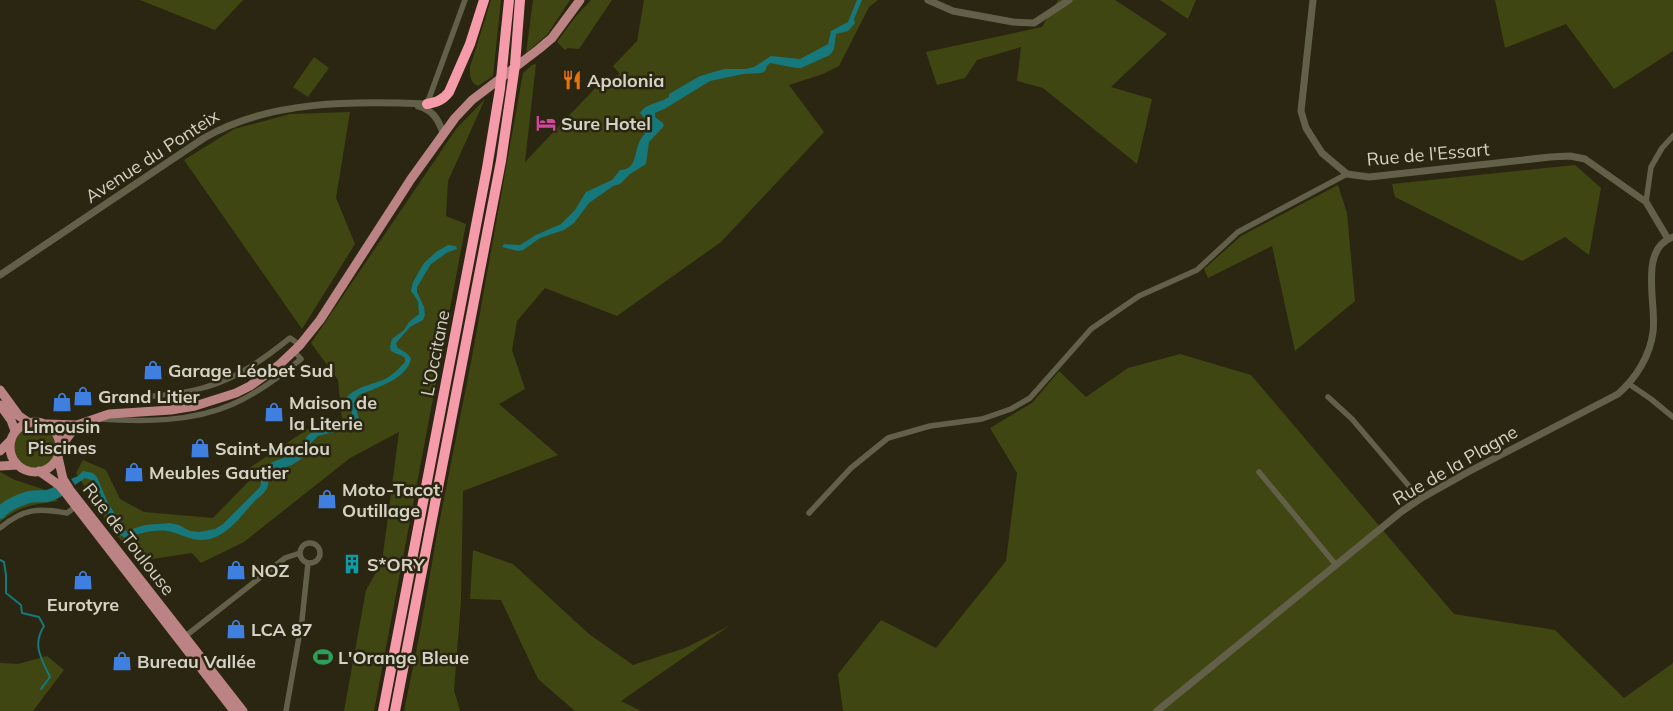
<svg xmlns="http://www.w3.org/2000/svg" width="1673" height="711" font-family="Mulish,sans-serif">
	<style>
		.green { fill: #404611 }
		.water { fill: #16787b }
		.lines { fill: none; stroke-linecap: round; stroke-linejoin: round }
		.stream { stroke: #16787b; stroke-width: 2 }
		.river { stroke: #16787b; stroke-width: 12 }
		.minor { stroke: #636049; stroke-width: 5.5 }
		.tertiary { stroke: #636049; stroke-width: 7 }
		.primary { stroke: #bb8383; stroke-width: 9 }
		.motorway { stroke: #f59baa; stroke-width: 10 }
		.labels { text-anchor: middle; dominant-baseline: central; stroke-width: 5; stroke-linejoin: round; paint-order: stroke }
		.poi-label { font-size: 18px; font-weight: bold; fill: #d4d2c5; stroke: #2a2611; text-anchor: start }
		.street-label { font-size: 18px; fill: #d4d2c5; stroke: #2a2611 }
	</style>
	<rect width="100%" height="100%" fill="#2a2611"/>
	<path class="green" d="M 140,0 L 243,0 L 215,30 Z
		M 491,0 L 501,0 L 493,76 L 478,86 C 469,82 470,75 470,67 Z
		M 533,0 L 570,0 L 547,35 L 526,53 Z
		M 591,0 L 612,0 L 579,49 L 568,48 L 565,50 L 557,42 L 576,16 Z
		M 644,0 L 878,0 L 869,7 L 839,66 L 823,74 L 789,85 L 824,132 L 721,242 L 617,316 L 545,288 L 517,321 L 512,350 L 525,389 L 499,404 L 558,455 L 463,491 L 461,602 L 454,690 L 460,711 L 404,711 L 420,632 L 437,534 L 472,357 L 523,73 L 532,65 L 536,64 L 525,162 L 600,83 L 620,74 L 613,66 L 637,41 Z
		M 1058,0 L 1115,0 L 1167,34 L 1111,87 L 1152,99 L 1137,164 L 1043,88 L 1017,81 L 1021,47 L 977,60 L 965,78 L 937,85 L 926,52 L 1042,27 Z
		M 1160,0 L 1196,0 L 1188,19 Z
		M 1495,0 L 1673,0 L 1673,51 L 1614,89 L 1566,24 L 1505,48 Z
		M 314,57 L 329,68 L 308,97 L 293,87 Z
		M 485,99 L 448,181 L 446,216 L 466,224 L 374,711 L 344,711 L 366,590 L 382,562 L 399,432 L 350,458 L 244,542 L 201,563 L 192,553 L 139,561 L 112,530 L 76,473 L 83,460 L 106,470 L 120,499 L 144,512 L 213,518 L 249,481 L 243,472 L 308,429 L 342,419 L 338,380 L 311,343 L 456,129 Z
		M 350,112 L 336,198 L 355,244 L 302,329 L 184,160 L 234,129 L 290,114 Z
		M 1575,165 L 1601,188 L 1589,255 L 1565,237 L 1522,261 L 1395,197 L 1392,184 Z
		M 1338,185 L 1347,213 L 1355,301 L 1295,351 L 1272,246 L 1208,278 L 1204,269 L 1241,236 Z
		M 1180,354 L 1251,375 L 1454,614 L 1555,630 L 1624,698 L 1673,663 L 1673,711 L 843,711 L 838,674 L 881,620 L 936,648 L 1006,561 L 1017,473 L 990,428 L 1032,403 L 1059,371 L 1086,397 L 1128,368 Z
		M14 447a21 21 0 1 1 42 0a21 21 0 1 1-42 0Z
		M 0,472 L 15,480 L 49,491 L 58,501 C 32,505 21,505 0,522 Z
		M 473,550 L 513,564 L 589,634 L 633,665 L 685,648 L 729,626 L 621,701 L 641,711 L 575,711 L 538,679 L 501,600 L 470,599 Z
		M 47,656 L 64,670 L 33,711 L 0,711 L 0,663 L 18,664 Z"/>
	<path class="water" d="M 857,0 L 862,0 L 854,19 L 855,23 L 848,31 L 836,34 L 834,49 L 830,55 L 801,68 L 796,68 L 770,63 L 767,66 L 765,71 L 761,73 L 743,74 L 710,81 L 666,108 L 655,113 L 655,117 L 663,123 L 664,126 L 649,142 L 646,164 L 630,174 L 620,184 L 613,186 L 589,203 L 574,223 L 564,230 L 540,238 L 523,250 L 518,251 L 502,247 L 504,244 L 520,245 L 536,235 L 561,224 L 575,210 L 586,192 L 612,180 L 620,170 C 636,170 634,155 639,143 C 641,137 647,132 650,126 L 649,123 L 640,113 C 646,103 658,104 669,97 L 669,94 L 700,76 L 724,69 L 746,69 L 754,67 L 771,56 L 800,59 L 828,44 L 831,31 L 848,22 Z
		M 448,245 L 456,246 L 457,249 L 448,252 L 431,264 L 417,287 L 417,292 L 424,307 L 425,315 L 423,320 L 410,327 L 396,343 L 397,347 C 403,352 408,352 411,359 C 407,376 386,384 372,390 C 367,392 362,393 358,396 C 350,403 363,416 357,426 L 318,436 L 310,444 L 301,459 L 292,465 L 271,472 C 267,478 270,484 266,490 C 263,495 256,499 252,504 C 236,522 220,545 193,539 C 184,537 176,532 167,531 C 152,529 139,534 125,538 L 119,534 L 91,480 L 85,478 L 75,485 L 71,479 L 78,476 L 83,471 L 93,473 L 97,477 L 108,503 L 126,531 L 145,525 L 169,523 L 179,525 L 190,531 L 199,532 L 215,529 L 223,524 L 260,487 C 262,482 260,480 260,475 C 261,461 289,459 297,451 C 303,446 304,437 311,433 C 323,426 338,427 351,422 C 355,412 349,407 345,399 C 356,386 373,385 387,378 C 394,374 400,367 405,362 L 405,358 C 402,355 396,354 391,351 L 390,347 L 392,339 L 404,330 L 409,322 L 419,314 L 418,301 L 411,291 L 413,282 L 424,263 L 436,252 Z"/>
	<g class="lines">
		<path class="stream" d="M 0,560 L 4,562 L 6,575 L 6,593 L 21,605 L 22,613 L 39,617 L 44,626 C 32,645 41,658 50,677 L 41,689"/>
		<path class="river" d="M 0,513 C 7,505 19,500 29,497 C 42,494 42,500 57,492"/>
		<path class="minor" d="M 427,104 L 465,0
			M 1646,202 L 1651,167 L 1662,148 L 1673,136
			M 1629,384 L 1651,399 L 1673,417
			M 1328,397 L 1352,419 L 1420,499
			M 137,398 C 160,395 184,394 206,387 C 238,378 265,358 290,338 L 300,345
			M 100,419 C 143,422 193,422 233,404 C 258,393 280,376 301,359 L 294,351
			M 1259,472 L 1336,565
			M 809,513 L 851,468 L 888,438 L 930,426 L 982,419 L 1011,409 L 1030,398 L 1091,329 L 1139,296 L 1197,270 L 1238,232 L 1347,174
			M 0,528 C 24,508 38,508 67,513 L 78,505
			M300 553a10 10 0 1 1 20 0a10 10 0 1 1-20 0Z
			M 183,638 L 285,558 L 300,553
			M 286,711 L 302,620 L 308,563"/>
		<path class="tertiary" d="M 928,0 L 953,11 L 1013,22 L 1034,23 L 1069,0
			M 1313,0 L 1301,111 L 1306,128 L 1322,153 L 1347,174 L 1369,177 L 1550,157 L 1570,156 L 1585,159 L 1646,202 L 1668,239
			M 418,106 C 432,110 438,118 443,133
			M 0,275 L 204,138 C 269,100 354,101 427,104
			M 1157,711 L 1401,512 L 1420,499 L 1468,472 L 1618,394 C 1636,378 1650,356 1653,332 C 1657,304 1638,249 1673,237"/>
		<path class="primary" d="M 0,390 L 19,416 L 28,422
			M 0,405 L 11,420 L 15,431
			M10 447a25 25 0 1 1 50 0a25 25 0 1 1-50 0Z
			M 47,424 L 77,425 L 109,414 L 171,410 L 195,406 L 236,393 L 250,386 L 279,365 L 300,345 L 320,320 L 411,179 L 455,118 L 472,100 L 539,49 L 552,38 L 580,0
			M 61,446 L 77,425
			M 0,451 L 10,441
			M 58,457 L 63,479 L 70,490 L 243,711
			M 0,466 L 18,465
			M 39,471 L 59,485 L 68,496 L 234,711"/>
		<path class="motorway" d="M 427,104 C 437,102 443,100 449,92 L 470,44 L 484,0
			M 383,711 L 487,168 L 500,89 L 509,0
			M 395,711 L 501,161 L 515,65 L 520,0"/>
	</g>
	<defs>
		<symbol id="restaurant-bare" viewBox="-9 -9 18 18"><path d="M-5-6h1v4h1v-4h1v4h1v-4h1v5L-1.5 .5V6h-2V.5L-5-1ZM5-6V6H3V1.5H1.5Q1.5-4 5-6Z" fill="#e8710a" stroke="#2a2611" stroke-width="2.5" paint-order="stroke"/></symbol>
		<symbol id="hotel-bare" viewBox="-9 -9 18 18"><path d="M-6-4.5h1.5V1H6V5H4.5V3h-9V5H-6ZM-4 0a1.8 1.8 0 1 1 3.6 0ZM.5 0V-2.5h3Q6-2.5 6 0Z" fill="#d1479c" stroke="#2a2611" stroke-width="2.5" paint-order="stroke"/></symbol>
		<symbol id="shop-bare" viewBox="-9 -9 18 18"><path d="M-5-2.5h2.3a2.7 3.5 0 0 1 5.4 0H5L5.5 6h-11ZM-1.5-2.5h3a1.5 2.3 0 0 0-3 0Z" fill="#3f7fe0" stroke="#2a2611" stroke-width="2.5" paint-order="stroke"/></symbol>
		<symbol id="building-bare" viewBox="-9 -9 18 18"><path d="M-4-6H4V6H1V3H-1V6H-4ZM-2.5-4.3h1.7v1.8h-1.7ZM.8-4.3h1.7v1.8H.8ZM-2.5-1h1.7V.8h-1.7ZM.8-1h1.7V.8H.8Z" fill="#0f9aa8" stroke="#2a2611" stroke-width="2.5" paint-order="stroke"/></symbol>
		<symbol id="stadium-bare" viewBox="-9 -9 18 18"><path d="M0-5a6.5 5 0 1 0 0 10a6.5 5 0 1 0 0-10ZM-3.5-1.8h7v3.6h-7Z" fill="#2e9e5b" stroke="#2a2611" stroke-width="2.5" paint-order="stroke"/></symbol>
	</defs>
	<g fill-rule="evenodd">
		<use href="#restaurant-bare" x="558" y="66" width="28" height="28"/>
		<use href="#hotel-bare" x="532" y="109" width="28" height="28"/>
		<use href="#shop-bare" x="139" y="356" width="28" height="28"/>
		<use href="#shop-bare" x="69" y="382" width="28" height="28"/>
		<use href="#shop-bare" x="48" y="388" width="28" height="28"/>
		<use href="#shop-bare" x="260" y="398" width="28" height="28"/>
		<use href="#shop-bare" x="186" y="434" width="28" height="28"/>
		<use href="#shop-bare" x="120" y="458" width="28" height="28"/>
		<use href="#shop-bare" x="313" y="485" width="28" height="28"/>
		<use href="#building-bare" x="338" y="550" width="28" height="28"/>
		<use href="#shop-bare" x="222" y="556" width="28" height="28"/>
		<use href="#shop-bare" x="69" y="566" width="28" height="28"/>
		<use href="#shop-bare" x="222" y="615" width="28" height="28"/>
		<use href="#stadium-bare" x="309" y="643" width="28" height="28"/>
		<use href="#shop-bare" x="108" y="647" width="28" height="28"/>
	</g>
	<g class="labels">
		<g class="poi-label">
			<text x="587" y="80">Apolonia</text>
			<text x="561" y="123">Sure Hotel</text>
			<text x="168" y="370">Garage Léobet Sud</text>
			<text x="98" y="396">Grand Litier</text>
			<text x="289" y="402">Maison de<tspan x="289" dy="21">la Literie</tspan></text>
			<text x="62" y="426" text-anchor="middle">Limousin<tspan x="62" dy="21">Piscines</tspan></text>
			<text x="215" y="448">Saint-Maclou</text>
			<text x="149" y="472">Meubles Gautier</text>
			<text x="342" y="489">Moto-Tacot<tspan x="342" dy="21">Outillage</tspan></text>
			<text x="367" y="564">S*ORY</text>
			<text x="251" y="570">NOZ</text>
			<text x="83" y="604" text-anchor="middle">Eurotyre</text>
			<text x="251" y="629">LCA 87</text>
			<text x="338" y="657">L'Orange Bleue</text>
			<text x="137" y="661">Bureau Vallée</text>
		</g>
		<g class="street-label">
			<text transform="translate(1428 154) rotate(-5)">Rue de l'Essart</text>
			<text transform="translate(152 156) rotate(-33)">Avenue du Ponteix</text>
			<text transform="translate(435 353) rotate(-79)">L'Occitane</text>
			<text transform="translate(1455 465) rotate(-30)">Rue de la Plagne</text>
			<text transform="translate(129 539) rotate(52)">Rue de Toulouse</text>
		</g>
	</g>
</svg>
